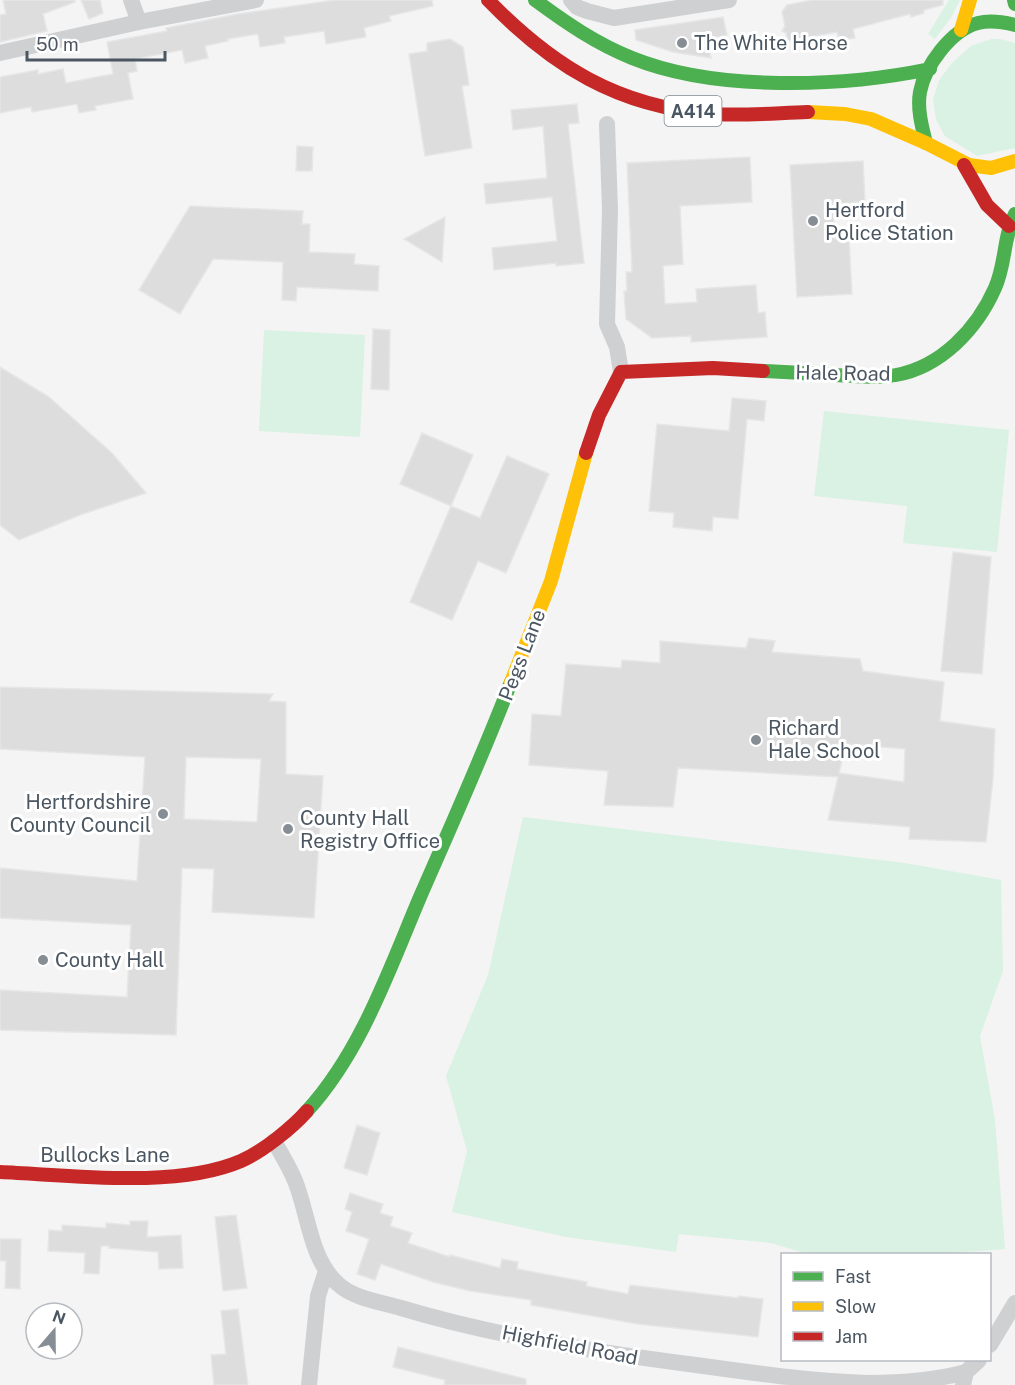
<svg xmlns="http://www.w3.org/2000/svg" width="1015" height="1385" font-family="'Public Sans',sans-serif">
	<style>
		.green { fill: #d9f2e3 }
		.building { fill: #ddddde; stroke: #e5e6e7; stroke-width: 1.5; fill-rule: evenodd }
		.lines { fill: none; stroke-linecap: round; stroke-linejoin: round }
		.street { stroke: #ced0d2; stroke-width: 16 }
		.fast { stroke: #4caf50; stroke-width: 14 }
		.slow { stroke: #ffc107; stroke-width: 14 }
		.jam { stroke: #c62828; stroke-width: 14 }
		.poi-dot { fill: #868d94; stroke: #fff; stroke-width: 2 }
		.labels { text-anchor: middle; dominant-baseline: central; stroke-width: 6; stroke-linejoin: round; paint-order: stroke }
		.shield { fill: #fff; stroke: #808990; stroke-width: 1.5 }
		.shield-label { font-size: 18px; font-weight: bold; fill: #4a5661 }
		.poi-label { font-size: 20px; fill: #4a5661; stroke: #fff; text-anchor: start }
		.street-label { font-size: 20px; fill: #4a5661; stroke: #fff }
	</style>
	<rect width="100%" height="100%" fill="#f4f4f4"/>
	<path class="green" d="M 949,0 L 960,0 L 952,16 L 935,39 L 928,34 Z
		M 991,39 L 1000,39 L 1015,43 L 1015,148 L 977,156 L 945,136 L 936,120 L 933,100 L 939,80 L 953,62 L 971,46 Z
		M 264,330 L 365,335 L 360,437 L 259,431 Z
		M 824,411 L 1009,430 L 997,552 L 903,543 L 907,506 L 814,496 Z
		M 523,817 L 905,863 L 1001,880 L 1003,971 L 980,1036 L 995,1120 L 1005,1249 L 939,1254 L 807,1254 L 771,1243 L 679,1234 L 676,1252 L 566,1237 L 452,1212 L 467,1151 L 446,1076 L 488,975 Z"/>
	<path class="building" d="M 3,0 L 75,0 L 75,2 L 43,14 L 47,31 L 0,42 L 0,15 L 6,14 Z
		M 81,0 L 100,0 L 103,13 L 89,19 Z
		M 335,0 L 432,0 L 433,6 L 389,16 L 391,21 L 364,28 L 366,37 L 326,44 L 324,31 L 284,37 L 285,43 L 260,47 L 258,34 L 228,39 L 228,41 L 205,46 L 208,58 L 185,63 L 182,50 L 135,59 L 137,71 L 128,73 L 133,99 L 95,106 L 96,110 L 79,113 L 77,104 L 32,112 L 31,107 L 0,113 L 0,77 L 38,70 L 38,74 L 63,69 L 66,83 L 113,74 L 107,42 L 167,31 L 166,28 L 238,14 Z
		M 812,0 L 943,0 L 943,5 L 924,10 L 924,13 L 911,17 L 910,14 L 853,29 L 855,38 L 839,40 L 837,32 L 788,41 L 786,33 L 782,31 L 785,26 L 782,12 L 787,5 Z
		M 723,17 L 727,35 L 708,39 L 711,58 L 673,52 L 636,40 L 635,30 Z
		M 450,39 L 463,47 L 469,85 L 462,86 L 472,148 L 425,156 L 409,54 L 427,51 L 427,43 Z
		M 577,104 L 579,123 L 568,124 L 584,263 L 556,266 L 556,263 L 494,270 L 492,248 L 557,241 L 552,197 L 486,204 L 484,184 L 547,178 L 543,126 L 513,130 L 511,110 Z
		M 297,146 L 313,147 L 312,171 L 296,171 Z
		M 750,157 L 752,202 L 680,206 L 683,264 L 663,266 L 665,304 L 697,302 L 696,289 L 756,285 L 758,313 L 765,312 L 767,337 L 691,342 L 691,336 L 652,338 L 626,319 L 624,291 L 627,291 L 626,272 L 632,272 L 627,163 Z
		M 863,161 L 865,202 L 833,204 L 835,239 L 849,238 L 852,294 L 797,297 L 790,165 Z
		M 190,206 L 303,211 L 302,224 L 310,224 L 309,252 L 355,254 L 354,264 L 379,266 L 378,291 L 297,287 L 296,301 L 282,300 L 283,262 L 213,259 L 180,314 L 139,290 Z
		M 445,217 L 442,262 L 404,239 Z
		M 373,329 L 390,330 L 389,390 L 371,389 Z
		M 0,367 L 49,397 L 112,453 L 146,493 L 80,515 L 19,540 L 0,525 Z
		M 732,398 L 766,401 L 764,421 L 747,419 L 738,519 L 713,517 L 712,531 L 673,527 L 674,513 L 649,511 L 657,424 L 729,431 Z
		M 422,433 L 473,455 L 451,506 L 400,484 Z
		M 507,456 L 549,474 L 506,573 L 478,561 L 452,620 L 410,602 L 451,506 L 480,518 Z
		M 953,552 L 991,557 L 982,674 L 941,671 Z
		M 749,638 L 775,641 L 772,652 L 860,659 L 863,671 L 944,682 L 940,721 L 995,729 L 993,779 L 986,842 L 909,839 L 910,827 L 828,820 L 838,777 L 678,768 L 673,807 L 604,805 L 608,771 L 529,765 L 532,714 L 561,716 L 566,664 L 621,668 L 622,660 L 660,663 L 660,641 L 746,648 ZM 846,744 L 905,749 L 904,782 L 839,773 Z
		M 0,687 L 273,694 L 269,701 L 286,702 L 286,774 L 323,776 L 314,918 L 212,912 L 214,869 L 182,868 L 176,1035 L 0,1030 L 0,990 L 127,997 L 131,925 L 0,918 L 0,868 L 137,881 L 145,757 L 0,749 ZM 186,757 L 261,759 L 257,822 L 184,819 Z
		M 357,1125 L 380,1133 L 367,1175 L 344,1168 Z
		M 350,1193 L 383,1204 L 380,1213 L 393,1217 L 390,1226 L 412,1233 L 408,1243 L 450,1257 L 450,1255 L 500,1268 L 502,1259 L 518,1262 L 517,1269 L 587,1282 L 586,1286 L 628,1294 L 630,1285 L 738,1298 L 738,1296 L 763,1299 L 758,1337 L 638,1324 L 531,1305 L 531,1300 L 470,1291 L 433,1282 L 381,1264 L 375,1280 L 357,1274 L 369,1239 L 346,1231 L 352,1212 L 345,1209 Z
		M 236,1215 L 247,1288 L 223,1291 L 215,1217 Z
		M 130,1221 L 148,1221 L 147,1237 L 181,1235 L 183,1268 L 159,1269 L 158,1252 L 109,1248 L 109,1246 L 101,1246 L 99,1274 L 84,1273 L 85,1253 L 48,1251 L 49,1230 L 62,1231 L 62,1225 L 106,1228 L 106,1223 L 130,1225 Z
		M 0,1239 L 21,1239 L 20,1289 L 5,1288 L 6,1261 L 0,1261 Z
		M 238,1309 L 248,1385 L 214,1385 L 211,1355 L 226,1354 L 221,1311 Z
		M 398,1347 L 526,1379 L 526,1385 L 444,1385 L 445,1380 L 393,1367 Z"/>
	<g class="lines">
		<path class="street" d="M 131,0 L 139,22
			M 571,0 L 577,7 L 587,11 L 614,18 L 729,0
			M 0,53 L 139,22 L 256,0
			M 607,124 L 610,210 L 607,324 L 617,347 L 621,372
			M 274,1141 C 282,1156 293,1172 298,1189 C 309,1221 312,1261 338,1284 C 354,1299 382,1302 401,1308 C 494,1336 600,1353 696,1365 C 753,1373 809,1381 867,1383 C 901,1383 933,1381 966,1372
			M 990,1345 L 1015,1303
			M 309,1385 L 318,1296 L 326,1271
			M 963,1385 L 966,1372 L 979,1360"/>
		<path class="fast" d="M 535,0 C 566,23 597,44 632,58 C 716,92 843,87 930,69
			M 1014,0 L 1015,4
			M 926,143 C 922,127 917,109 920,92 C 925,66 951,30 978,23 C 990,20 1003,22 1015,25
			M 763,371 C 788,372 812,374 836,375 C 856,376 876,379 896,375 C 941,367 977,329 995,288 C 1006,264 1003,237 1015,214
			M 307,1111 C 361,1052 389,970 420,897 C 451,826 483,755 511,682"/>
		<path class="slow" d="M 961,30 L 970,0
			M 808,112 L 845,114 L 871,119 L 926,143 L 969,165 L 991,168 L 1015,161
			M 511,682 L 551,581 L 586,453"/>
		<path class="jam" d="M 488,0 C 552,66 618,107 712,114 C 744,116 776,113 808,112
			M 964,165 L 987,205 L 1009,226
			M 586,453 L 599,415 L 621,372 L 713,368 L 763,371
			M 0,1172 C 71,1175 176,1189 241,1161 C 262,1152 292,1128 307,1111"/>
	</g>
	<g class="poi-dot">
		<circle cx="682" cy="43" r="6"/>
		<circle cx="813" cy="221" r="6"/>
		<circle cx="756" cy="740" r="6"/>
		<circle cx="163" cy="814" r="6"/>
		<circle cx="288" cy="829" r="6"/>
		<circle cx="43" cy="960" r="6"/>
	</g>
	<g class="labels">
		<rect class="shield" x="664.5" y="96" width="57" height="30" rx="4.5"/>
		<g class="shield-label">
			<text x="693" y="111">A414</text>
		</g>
		<g class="poi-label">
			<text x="694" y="43">The White Horse</text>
			<text x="825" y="210">Hertford<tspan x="825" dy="23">Police Station</tspan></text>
			<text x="768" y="728">Richard<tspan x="768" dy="23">Hale School</tspan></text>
			<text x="151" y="802" text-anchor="end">Hertfordshire<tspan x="151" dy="23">County Council</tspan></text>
			<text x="300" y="818">County Hall<tspan x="300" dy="23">Registry Office</tspan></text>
			<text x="55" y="960">County Hall</text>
		</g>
		<g class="street-label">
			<text transform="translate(843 373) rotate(1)">Hale Road</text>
			<text transform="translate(522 655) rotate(-69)">Pegs Lane</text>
			<text x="105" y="1155">Bullocks Lane</text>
			<text transform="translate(570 1345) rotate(11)">Highfield Road</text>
		</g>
	</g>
	<rect x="781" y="1253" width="210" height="108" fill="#ffffff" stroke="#b7bbc0" stroke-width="1.5"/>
	<rect x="793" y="1272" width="30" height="9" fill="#4caf50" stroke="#b7bbc0" stroke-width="1.5"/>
	<text x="835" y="1283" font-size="18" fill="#4a5661">Fast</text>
	<rect x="793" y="1302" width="30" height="9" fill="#ffc107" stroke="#b7bbc0" stroke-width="1.5"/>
	<text x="835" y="1313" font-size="18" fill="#4a5661">Slow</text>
	<rect x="793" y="1332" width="30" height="9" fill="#c62828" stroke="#b7bbc0" stroke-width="1.5"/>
	<text x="835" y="1343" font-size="18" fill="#4a5661">Jam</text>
	<g transform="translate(54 1331) rotate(20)"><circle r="28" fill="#ffffff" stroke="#b7bbc0" stroke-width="1.5"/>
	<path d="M0-4.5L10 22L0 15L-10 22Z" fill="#868d94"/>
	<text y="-9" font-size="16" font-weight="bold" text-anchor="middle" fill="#4a5661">N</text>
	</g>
	<path d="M27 51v9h138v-9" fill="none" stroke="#4a5661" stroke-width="3"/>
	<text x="36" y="51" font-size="18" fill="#4a5661" stroke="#ffffff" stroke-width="4.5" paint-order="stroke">50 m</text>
</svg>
